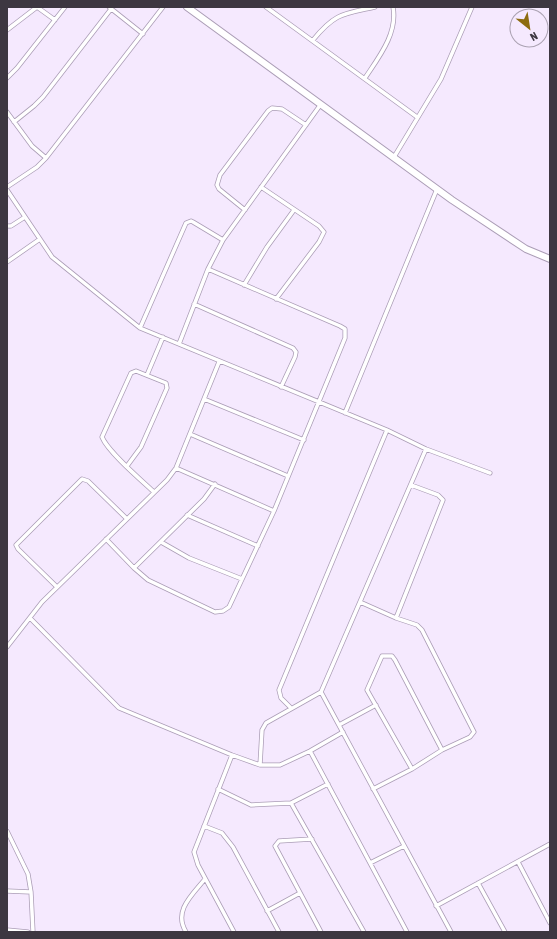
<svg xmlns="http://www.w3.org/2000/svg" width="557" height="939" font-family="'Asap Condensed',sans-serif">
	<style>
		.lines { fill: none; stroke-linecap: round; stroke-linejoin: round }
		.minor-casing { stroke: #ab9db6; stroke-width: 5 }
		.trunk-casing { stroke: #ab9db6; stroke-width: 8 }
		.minor { stroke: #fff; stroke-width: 3.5 }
		.trunk { stroke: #fff; stroke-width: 6 }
	</style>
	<rect width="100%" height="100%" fill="#f5e9fe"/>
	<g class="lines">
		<defs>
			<path id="minor" d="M 37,7 L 55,20
				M 109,7 L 143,34
				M 266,7 L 417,117
				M 7,30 L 37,7
				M 313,40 C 335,13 343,14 375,7
				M 7,78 L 17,68 L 65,7
				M 365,78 C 379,57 398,33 393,7
				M 7,112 L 32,146 L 46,158
				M 14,122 L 34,106 L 43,97 L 111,9
				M 394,157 L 441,79 L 472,7
				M 7,187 L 37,167 L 46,158 L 163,7
				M 261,187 L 319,226 L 324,232 L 319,242 L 276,299
				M 7,190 L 52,257 L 140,328 L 387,430 L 426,449 L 490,473
				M 245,210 L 219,189 L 217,185 L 220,175 L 268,111 L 272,108 L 282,109 L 306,125
				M 7,226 L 11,226 L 25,217
				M 7,262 L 40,239
				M 244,285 L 267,247 L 294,210
				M 194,304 L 293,348 L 296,352 L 295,357 L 281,387
				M 140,328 L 186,223 L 191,221 L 193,222 L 223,240
				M 179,344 L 208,269 L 223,240 L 321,104
				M 147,375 L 163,337
				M 204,399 L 304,440
				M 345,413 L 437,189
				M 190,434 L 288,476
				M 426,449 L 321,692 L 451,932
				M 127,466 L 141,447 L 167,388 L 166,383 L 136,371 L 131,373 L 102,437 C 108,452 141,480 154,492
				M 176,468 L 274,511
				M 187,515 L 258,546
				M 106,539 L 134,568 L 148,580 L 215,612 L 223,611 L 229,607 L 274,511 L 345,338 L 345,329 L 340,326 L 208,269
				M 161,542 L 189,558 L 242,579
				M 134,568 L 204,499 L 215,484
				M 57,587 L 18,549 L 16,545 L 82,479 L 88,481 L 127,519
				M 360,602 L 396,618 L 417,625 L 422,630 L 474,732 L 470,737 L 442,750 L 412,769 L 373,789
				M 30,618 L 119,708 L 232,755 L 260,765 L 280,765 L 310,751 L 343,732
				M 396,618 L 443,500 L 438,495 L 411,485
				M 7,647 L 42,602 L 167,480 L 176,468 L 219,362
				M 291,708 L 281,698 L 279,690 L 387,430
				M 339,725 L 376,705
				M 310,751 L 407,932
				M 232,755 L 194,852 L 198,865 L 234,932
				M 260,765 L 262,730 L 266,723 L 321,692
				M 412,769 L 367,690 L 382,656 L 392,656 L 395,660 L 442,750
				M 218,789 L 251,805 L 291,803 L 328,784
				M 291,803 L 364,932
				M 204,826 L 222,833 L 233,847 L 279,932
				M 7,831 L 28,874 L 31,892 L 33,932
				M 312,839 L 279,841 L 275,846 L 321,932
				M 518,862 L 550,923
				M 370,863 L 404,846
				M 478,883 L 505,932
				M 7,891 L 31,892
				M 436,906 L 550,844
				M 267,911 L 300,893
				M 7,930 L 28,932
				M 186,932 C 173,911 192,895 205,879"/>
			<path id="trunk" d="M 187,7 L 452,200 L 526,249 L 550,259"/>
		</defs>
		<use href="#minor" class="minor-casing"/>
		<use href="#trunk" class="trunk-casing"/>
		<use href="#minor" class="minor"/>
		<use href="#trunk" class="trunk"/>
	</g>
	<rect width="557" height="939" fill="none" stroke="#3d3741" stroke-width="16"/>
	<g transform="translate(529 28) rotate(150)"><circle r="19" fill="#f5e9fe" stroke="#aba2b2"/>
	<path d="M0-3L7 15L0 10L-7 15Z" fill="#8d6c0f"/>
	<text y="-6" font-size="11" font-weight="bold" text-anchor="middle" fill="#3d3741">N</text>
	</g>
</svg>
